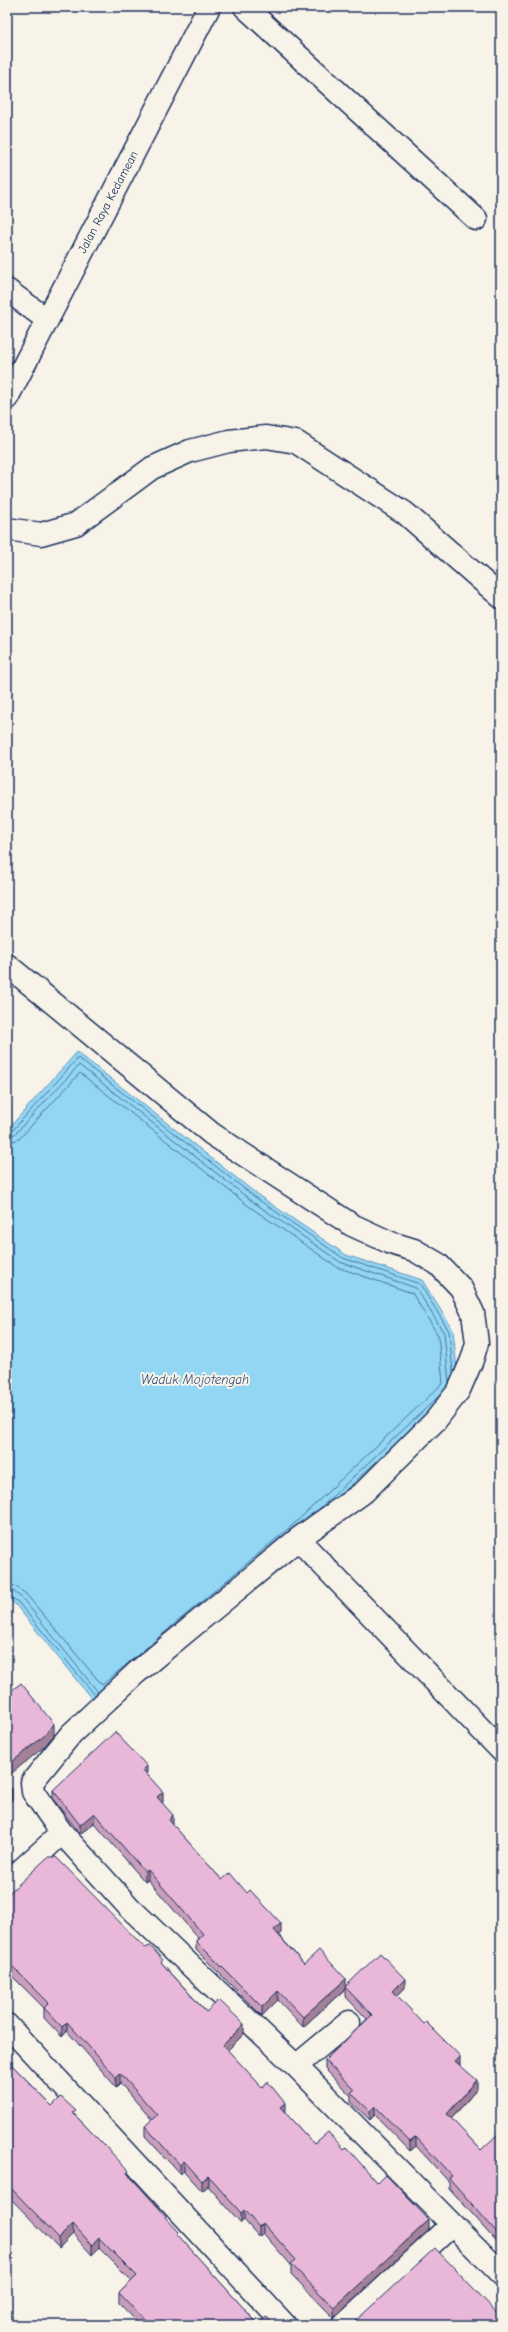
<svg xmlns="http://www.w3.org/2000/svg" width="508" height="2332" font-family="'Comic Neue',sans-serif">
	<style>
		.water { fill: #92d6f4; stroke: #6293b8 }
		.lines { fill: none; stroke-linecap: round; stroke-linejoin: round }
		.shore { stroke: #4b729a; stroke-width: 1 }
		.minor-casing { stroke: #1b2f5e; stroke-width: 25 }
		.highway-casing { stroke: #1b2f5e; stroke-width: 25 }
		.minor { stroke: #f7f3e8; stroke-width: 22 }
		.highway { stroke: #f7f3e8; stroke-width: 22 }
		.wall { fill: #c89ebb; stroke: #1b2f5e }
		.shaded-wall { fill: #a38198; stroke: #1b2f5e }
		.building { fill: #e9b8d9; stroke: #1b2f5e }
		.labels { text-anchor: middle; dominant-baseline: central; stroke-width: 4; stroke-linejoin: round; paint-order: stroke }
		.street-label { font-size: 12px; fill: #1b2f5e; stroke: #f7f3e8 }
		.water-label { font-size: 13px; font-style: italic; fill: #33507c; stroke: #f7f3e8 }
	</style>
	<rect width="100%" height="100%" fill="#f7f3e8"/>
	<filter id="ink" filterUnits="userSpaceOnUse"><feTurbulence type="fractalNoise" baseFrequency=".025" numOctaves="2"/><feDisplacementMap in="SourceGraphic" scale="8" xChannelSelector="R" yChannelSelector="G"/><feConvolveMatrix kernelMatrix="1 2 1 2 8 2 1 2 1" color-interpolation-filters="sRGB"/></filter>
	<g filter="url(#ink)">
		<path class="water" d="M 77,1052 L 258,1195 L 346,1255 L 422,1280 L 453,1330 L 459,1390 L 305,1534 L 99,1708 L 15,1604 L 7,1598 L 7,1130 Z"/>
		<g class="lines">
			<path class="shore" d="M 7,1132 L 12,1131 L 78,1058 L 256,1198 L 343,1258 L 420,1284 L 449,1331 L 453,1373
				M 7,1137 L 15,1134 L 79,1065 L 253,1202 L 340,1262 L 416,1288 L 444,1333 L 449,1383
				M 7,1143 L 19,1139 L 80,1073 L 250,1207 L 337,1267 L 412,1293 L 438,1335 L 443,1383 L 295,1523 L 102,1685 L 26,1594 L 15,1586 L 7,1584
				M 346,1490 L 394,1445
				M 316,1512 L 440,1395
				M 7,1590 L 13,1591 L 22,1598 L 98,1692
				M 7,1595 L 18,1602 L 95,1695"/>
			<defs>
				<path id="minor" d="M 245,7 L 476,219
					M 7,290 L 46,319
					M 7,529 L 41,534 L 76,524 L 152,468 L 190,451 L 229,441 L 266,437 L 296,442 L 405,513 L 501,597
					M 7,965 L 212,1134 L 352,1225 L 391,1243 L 414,1250 L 438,1264 L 461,1288 L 473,1313 L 477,1343 L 472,1360 L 459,1390 L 436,1420 L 364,1492 L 298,1539 L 136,1673 L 71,1734 L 32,1782 L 33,1792 L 62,1833 L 129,1907 L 296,2066 L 501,2274
					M 298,1539 L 501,1750
					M 7,1883 L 62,1833
					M 7,2025 L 285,2325
					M 296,2066 L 349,2022
					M 344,2325 L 452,2225"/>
				<path id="highway" d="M 7,398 L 209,7"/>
			</defs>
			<use href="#minor" class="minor-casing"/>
			<use href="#highway" class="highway-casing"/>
			<use href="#minor" class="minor"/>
			<use href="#highway" class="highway"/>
		</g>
		<path class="wall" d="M 147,1774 L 163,1802 L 162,1802 L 173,1825 L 222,1880 L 281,1933 L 279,1935 L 304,1964 L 346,1986 L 405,1988 L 397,1996 L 460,2065 L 477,2089 L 451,2119 L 481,2150 L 501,2134 L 501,2246 L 449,2188 L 449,2182 L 416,2146 L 410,2151 L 375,2115 L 370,2120 L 351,2102 L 351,2096 L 325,2069 L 325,2060 L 367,2019 L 345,1996 L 345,1989 L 303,2027 L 278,2000 L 262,2016 L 196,1950 L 196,1941 L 198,1938 L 148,1880 L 145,1882 L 94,1823 L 80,1834 L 53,1799 L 53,1790 Z
			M 7,1895 L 145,1948 L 163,1964 L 206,2012 L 244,2034 L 227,2050 L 314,2144 L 344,2149 L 378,2183 L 429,2230 L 334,2318 L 291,2274 L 291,2265 L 263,2233 L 259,2237 L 244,2220 L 241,2223 L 208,2186 L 202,2191 L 184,2171 L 180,2174 L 145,2136 L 145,2126 L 152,2120 L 120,2083 L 116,2087 L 67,2031 L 62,2037 L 44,2018 L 44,2008 L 7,1971 Z
			M 7,2055 L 13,2066 L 52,2106 L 76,2116 L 129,2175 L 166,2219 L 179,2237 L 258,2324 L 273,2325 L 140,2325 L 119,2303 L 119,2293 L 132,2281 L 99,2248 L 92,2255 L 73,2234 L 59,2248 L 7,2195 Z"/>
		<path class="shaded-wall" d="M 54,1724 L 54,1735 L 44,1747 L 7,1777 L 7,1766 Z
			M 147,1766 L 147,1776 L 143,1770 Z
			M 12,1789 L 12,1800 L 7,1805 L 7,1794 Z
			M 163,1792 L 163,1802 L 157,1807 L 157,1797 Z
			M 94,1813 L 94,1823 L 80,1834 L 80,1825 Z
			M 173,1815 L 173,1825 L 169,1820 Z
			M 148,1870 L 148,1880 L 145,1882 L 145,1872 Z
			M 281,1923 L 281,1933 L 274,1939 L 274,1930 Z
			M 346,1979 L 346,1988 L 345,1987 L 345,1989 L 303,2027 L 303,2017 Z
			M 405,1979 L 405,1988 L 393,2000 L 393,1991 Z
			M 278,1991 L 278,2000 L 262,2016 L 262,2007 Z
			M 67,2022 L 67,2031 L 62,2037 L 62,2027 Z
			M 244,2024 L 244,2034 L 223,2055 L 223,2045 Z
			M 460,2056 L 460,2065 L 455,2061 Z
			M 120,2073 L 120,2083 L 116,2087 L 116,2077 Z
			M 477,2080 L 477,2089 L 447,2124 L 447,2114 Z
			M 285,2103 L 285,2113 L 280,2107 Z
			M 375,2106 L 375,2115 L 370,2120 L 370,2111 Z
			M 416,2137 L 416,2146 L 410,2151 L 410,2142 Z
			M 184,2161 L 184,2171 L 180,2174 L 180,2165 Z
			M 208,2176 L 208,2186 L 202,2191 L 202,2181 Z
			M 244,2210 L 244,2220 L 241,2223 L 241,2213 Z
			M 429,2220 L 429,2230 L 334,2318 L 334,2308 Z
			M 263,2223 L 263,2233 L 259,2237 L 259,2227 Z
			M 73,2224 L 73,2234 L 59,2248 L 59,2238 Z
			M 99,2238 L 99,2248 L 92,2255 L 92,2245 Z"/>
		<path class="building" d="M 21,1683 L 54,1724 L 44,1736 L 7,1766 L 7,1694 Z
			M 115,1732 L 147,1766 L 143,1770 L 163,1792 L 157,1797 L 173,1815 L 169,1820 L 222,1880 L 230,1873 L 247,1893 L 250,1890 L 281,1923 L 274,1930 L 304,1964 L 319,1950 L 346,1979 L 303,2017 L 278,1991 L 262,2007 L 196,1941 L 203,1934 L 148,1870 L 145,1872 L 94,1813 L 80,1825 L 53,1790 Z
			M 7,1784 L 12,1789 L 7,1794 Z
			M 48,1857 L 56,1857 L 145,1948 L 150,1946 L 163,1960 L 161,1962 L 206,2012 L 219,2000 L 244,2024 L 223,2045 L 262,2087 L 268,2082 L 285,2103 L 280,2107 L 314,2144 L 328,2132 L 344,2149 L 346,2147 L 378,2183 L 386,2175 L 429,2220 L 334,2308 L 291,2264 L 296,2260 L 263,2223 L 259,2227 L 244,2210 L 241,2213 L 208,2176 L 202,2181 L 184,2161 L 180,2165 L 145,2126 L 157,2115 L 120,2073 L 116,2077 L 67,2022 L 62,2027 L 44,2008 L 49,2003 L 7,1961 L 7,1902 L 9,1901 L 7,1899 L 7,1895 Z
			M 380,1953 L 405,1979 L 393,1991 L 424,2024 L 426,2022 L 460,2056 L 455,2061 L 477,2080 L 447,2114 L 481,2150 L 500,2132 L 501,2134 L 501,2237 L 449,2178 L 452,2176 L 416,2137 L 410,2142 L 375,2106 L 370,2111 L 351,2093 L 354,2090 L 325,2060 L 372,2015 L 345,1987 Z
			M 7,2055 L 13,2062 L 11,2064 L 52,2106 L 61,2097 L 76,2111 L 73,2113 L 129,2171 L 127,2173 L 166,2216 L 165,2217 L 179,2232 L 177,2234 L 258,2324 L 266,2317 L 273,2325 L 146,2325 L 148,2323 L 119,2293 L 137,2276 L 99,2238 L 92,2245 L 73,2224 L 59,2238 L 7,2184 Z
			M 435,2248 L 501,2317 L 501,2325 L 351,2325 Z"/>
	</g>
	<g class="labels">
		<g class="street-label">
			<text transform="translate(108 202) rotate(-62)">Jalan Raya Kedamean</text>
		</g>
		<g class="water-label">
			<text x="195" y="1379">Waduk Mojotengah</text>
		</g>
	</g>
	<rect width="508" height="2332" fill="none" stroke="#f7f3e8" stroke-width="24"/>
	<rect x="12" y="12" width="484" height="2308" fill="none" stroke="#1b2f5e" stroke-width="1.5" filter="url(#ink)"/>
</svg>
